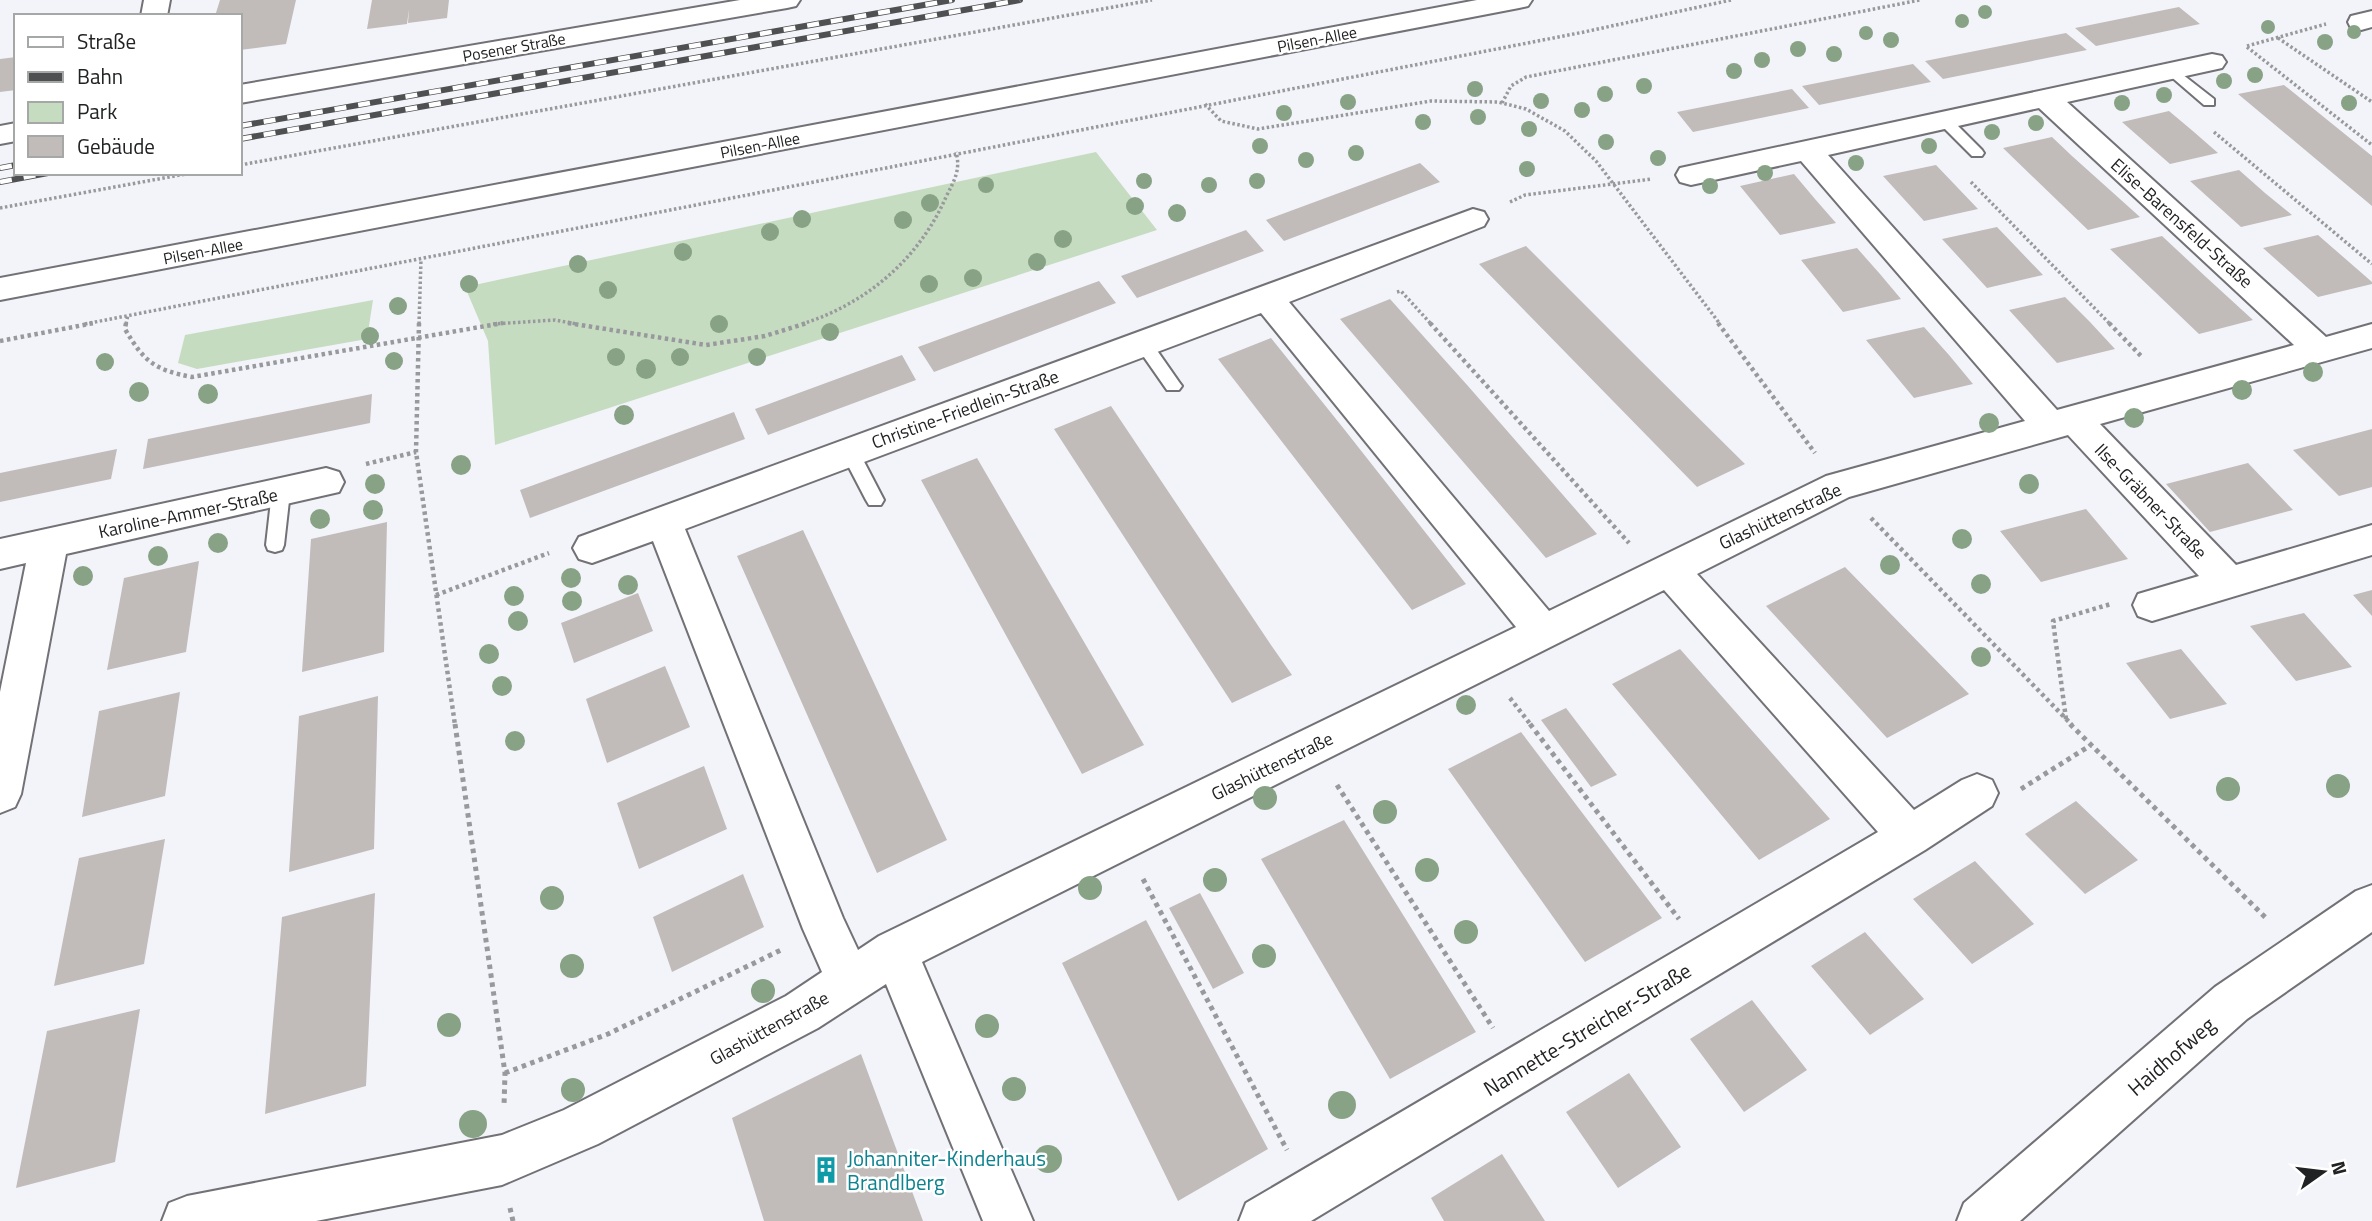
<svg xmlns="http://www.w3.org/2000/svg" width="2372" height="1221" font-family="'Titillium Web',sans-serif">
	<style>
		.green { fill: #c6dcc1 }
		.building { fill: #c1bcb9 }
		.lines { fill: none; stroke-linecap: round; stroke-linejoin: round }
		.lane-casing { stroke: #717176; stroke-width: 4 }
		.street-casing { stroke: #717176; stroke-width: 4 }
		.primary-casing { stroke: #717176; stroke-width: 4 }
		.path-far2 { stroke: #98999c; stroke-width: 3.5; stroke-dasharray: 2.5 2.5; stroke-linecap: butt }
		.path-far1 { stroke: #98999c; stroke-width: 4.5; stroke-dasharray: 3.5 3.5; stroke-linecap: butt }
		.path { stroke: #98999c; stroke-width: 5; stroke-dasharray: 4.5 4.5; stroke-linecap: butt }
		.lane { fill: #fff; fill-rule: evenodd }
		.street { fill: #fff; fill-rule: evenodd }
		.primary { fill: #fff; fill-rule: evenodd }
		.rail-casing { stroke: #4f5051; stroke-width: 6 }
		.rail { stroke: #fff; stroke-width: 4.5; stroke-dasharray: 12; stroke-linecap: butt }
		.tree { fill: #88a286 }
		.labels { text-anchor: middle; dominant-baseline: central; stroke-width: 5; stroke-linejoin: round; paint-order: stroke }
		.far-street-label { font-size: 16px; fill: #212223; stroke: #fff }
		.street-label { font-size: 18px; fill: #212223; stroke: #fff }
		.near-street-label { font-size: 21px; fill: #212223; stroke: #fff }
		.near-culture-label { font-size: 21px; fill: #0d838f; stroke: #fff; text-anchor: start }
	</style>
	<rect width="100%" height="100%" fill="#f3f4f9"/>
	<path class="green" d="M 1096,152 L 1157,230 L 495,445 L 488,341 L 465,287 Z
		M 373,300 L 367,339 L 197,369 L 178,363 L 185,335 Z"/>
	<path class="building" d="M 220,0 L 296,0 L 286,44 L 240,50 L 240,16 L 215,16 Z
		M 372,0 L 449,0 L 447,18 L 408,23 L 409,9 L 407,24 L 367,29 Z
		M 2179,7 L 2200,24 L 2096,46 L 2075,28 Z
		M 2066,33 L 2087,50 L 1943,79 L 1925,61 Z
		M 16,57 L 16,90 L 0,92 L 0,59 Z
		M 1913,64 L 1931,82 L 1819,105 L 1802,86 Z
		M 2284,85 L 2372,156 L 2372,206 L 2238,94 Z
		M 1792,89 L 1809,108 L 1693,132 L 1677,112 Z
		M 2169,111 L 2194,132 L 2218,153 L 2170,164 L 2122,122 Z
		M 2052,137 L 2072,156 L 2140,217 L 2088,230 L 2003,148 Z
		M 1420,163 L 1440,182 L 1284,241 L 1266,220 Z
		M 1936,165 L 1978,209 L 1924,221 L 1883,176 Z
		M 2239,170 L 2265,193 L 2292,215 L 2241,227 L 2190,181 Z
		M 1794,174 L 1815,199 L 1836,223 L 1780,235 L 1740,186 Z
		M 1997,227 L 2019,250 L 2043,275 L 1987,288 L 1942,239 Z
		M 1246,230 L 1264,251 L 1137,298 L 1121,276 Z
		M 2318,235 L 2372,282 L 2372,284 L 2318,297 L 2263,248 Z
		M 2162,236 L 2206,277 L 2253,320 L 2199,334 L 2110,249 Z
		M 1526,246 L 1642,362 L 1745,464 L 1697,487 L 1479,264 Z
		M 1857,248 L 1880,274 L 1901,299 L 1843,312 L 1801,260 Z
		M 1099,281 L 1116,303 L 934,372 L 918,347 Z
		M 2065,297 L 2090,322 L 2115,349 L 2057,363 L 2009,310 Z
		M 1390,299 L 1468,386 L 1597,534 L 1546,558 L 1340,319 Z
		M 1924,327 L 1949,355 L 1973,384 L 1914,398 L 1866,340 Z
		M 1271,338 L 1344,429 L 1466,584 L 1412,610 L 1218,359 Z
		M 902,355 L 916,380 L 768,435 L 755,409 Z
		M 372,394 L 370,423 L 143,469 L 148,439 Z
		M 1111,406 L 1271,645 L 1292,675 L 1232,703 L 1054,429 Z
		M 734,412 L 745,439 L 530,518 L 520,490 Z
		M 2372,429 L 2372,487 L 2339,496 L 2293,450 Z
		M 117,449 L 111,479 L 0,502 L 0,473 Z
		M 977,458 L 1144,745 L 1082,774 L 921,480 Z
		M 2248,463 L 2293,510 L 2210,532 L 2166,484 Z
		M 2086,509 L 2128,559 L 2041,582 L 2000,531 Z
		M 387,522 L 384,652 L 302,672 L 311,539 Z
		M 803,530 L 947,840 L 877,873 L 737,556 Z
		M 199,561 L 186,652 L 107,670 L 124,578 Z
		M 1845,567 L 1969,694 L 1887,738 L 1766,606 Z
		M 2372,590 L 2372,616 L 2353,595 Z
		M 638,593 L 653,631 L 574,663 L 561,623 Z
		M 2304,613 L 2352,667 L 2296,681 L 2250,626 Z
		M 1680,649 L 1830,819 L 1759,860 L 1612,684 Z
		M 2181,649 L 2227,704 L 2170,719 L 2126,663 Z
		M 665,666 L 690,727 L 607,763 L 586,699 Z
		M 180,692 L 165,796 L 82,817 L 99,711 Z
		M 378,696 L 374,849 L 289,872 L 299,716 Z
		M 1566,708 L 1617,775 L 1591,787 L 1541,720 Z
		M 1521,732 L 1662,918 L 1585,962 L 1448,769 Z
		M 704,766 L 727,829 L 639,869 L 617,803 Z
		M 2076,801 L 2138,860 L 2085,894 L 2025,834 Z
		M 1344,820 L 1476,1032 L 1390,1079 L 1261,859 Z
		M 165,839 L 144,964 L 54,986 L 79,858 Z
		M 1975,861 L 2034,924 L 1972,964 L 1913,899 Z
		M 743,874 L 764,927 L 672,972 L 653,917 Z
		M 375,893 L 366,1086 L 265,1114 L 282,917 Z
		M 1200,893 L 1244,973 L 1213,989 L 1169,908 Z
		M 1146,920 L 1268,1149 L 1178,1201 L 1062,963 Z
		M 1865,932 L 1924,999 L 1870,1035 L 1811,966 Z
		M 1752,1000 L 1807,1070 L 1744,1112 L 1690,1039 Z
		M 140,1009 L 115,1162 L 16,1188 L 47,1031 Z
		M 861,1054 L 923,1221 L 764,1221 L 732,1118 Z
		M 1629,1073 L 1681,1147 L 1618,1188 L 1566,1112 Z
		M 1502,1154 L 1545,1221 L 1444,1221 L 1431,1198 Z"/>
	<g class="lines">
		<defs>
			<path id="lane" d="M 2173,67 L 2214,99 L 2214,105 L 2204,105 L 2168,74 L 2166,71 Z
				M 1944,116 L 1949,117 L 1982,150 L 1984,153 L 1982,156 L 1972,156 L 1939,123 L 1937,120 L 1939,117 Z
				M 1143,337 L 1149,339 L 1179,382 L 1182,386 L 1179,390 L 1167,390 L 1137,347 L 1135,343 Z
				M 850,445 L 856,447 L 859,452 L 884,500 L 881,505 L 869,505 L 866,500 L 841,452 L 844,447 Z
				M 281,485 L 287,487 L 290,492 L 284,545 L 282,550 L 275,552 L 268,550 L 266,545 L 272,492 L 275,487 Z"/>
			<path id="street" d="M 144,0 L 170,0 L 167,16 L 141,16 Z
				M 740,0 L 800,0 L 796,6 L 787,8 L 240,103 L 240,85 Z
				M 2372,11 L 2372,27 L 2361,30 L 2351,28 L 2348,22 L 2351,16 Z
				M 2212,54 L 2222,56 L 2226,62 L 2222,68 L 2067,102 L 2326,337 L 2372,324 L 2372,348 L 2100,424 L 2236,565 L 2372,525 L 2372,555 L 2152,621 L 2138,616 L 2133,605 L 2138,594 L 2199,576 L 2068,435 L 1849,497 L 1697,574 L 1914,810 L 1962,780 L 1977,774 L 1992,780 L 1998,793 L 1992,806 L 1925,850 L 1311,1221 L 1239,1221 L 1246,1203 L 1878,832 L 1664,590 L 922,962 L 1033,1221 L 983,1221 L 886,984 L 818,1028 L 598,1144 L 502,1185 L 316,1221 L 162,1221 L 169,1203 L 187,1196 L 502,1135 L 564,1110 L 786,996 L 822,972 L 803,929 L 653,541 L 592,563 L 579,559 L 573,548 L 579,537 L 1473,209 L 1484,212 L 1488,219 L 1484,226 L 1289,302 L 1549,611 L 1826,476 L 2025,421 L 1801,161 L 1691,185 L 1680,182 L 1676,175 L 1680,168 ZM 2039,108 L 2294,345 L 2057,410 L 1828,155 ZM 1261,313 L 1516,627 L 879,936 L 858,950 L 843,918 L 685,529 Z
				M 16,123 L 16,141 L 0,144 L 0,126 Z
				M 326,468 L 339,472 L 344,482 L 339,492 L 66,554 L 21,794 L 15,807 L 0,813 L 0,692 L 26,563 L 0,569 L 0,539 Z
				M 2372,885 L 2372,932 L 2247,1019 L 2020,1221 L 1957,1221 L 1964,1203 L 2215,987 L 2356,891 Z"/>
			<path id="primary" d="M 1477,0 L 1532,0 L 1528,6 L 1519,8 L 0,300 L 0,278 Z"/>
		</defs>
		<use href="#lane" class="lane-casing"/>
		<use href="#street" class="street-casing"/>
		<use href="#primary" class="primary-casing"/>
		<path class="path-far2" d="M 2278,38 L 2372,102
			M 2247,46 L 2326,24
			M 2247,47 L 2372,145
			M 1502,103 L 1511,86 L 1526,77 L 1920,0
			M 1205,104 L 1221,121 L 1258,129 L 1431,101 L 1498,102 L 1526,109 L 1565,131 L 1596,161 L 1720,324
			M 2214,132 L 2372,264
			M 240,165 L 1152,0
			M 1971,182 L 2110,324
			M 1510,202 L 1525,195 L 1652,179
			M 0,208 L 191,173
			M 1397,292 L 1401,291 L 1431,324
			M 85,324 L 1584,32 L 1731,0
			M 126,324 L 128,315
			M 419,324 L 421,259
			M 493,324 L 555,320 L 577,324
			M 802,324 C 866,304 919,259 946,197 C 954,181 961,170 956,152"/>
		<path class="path-far1" d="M 126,323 L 125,329 C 144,362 155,370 192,377 L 503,323
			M 419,323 L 416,452 L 455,725
			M 568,323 L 706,345 L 765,336 L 807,323
			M 1430,323 L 1629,543
			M 1718,323 L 1815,453
			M 2109,323 L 2143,358
			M 0,341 L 94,323
			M 366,464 L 416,452
			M 1871,518 L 2072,725
			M 436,595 L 549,553
			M 1510,698 L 1531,725
			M 2066,719 L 2053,621 L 2111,604"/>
		<path class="path" d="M 455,724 L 505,1073 L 504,1106
			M 1530,724 L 1679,919
			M 2070,724 L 2268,920
			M 1337,785 L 1493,1028
			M 2021,789 L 2091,745
			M 1143,879 L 1287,1150
			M 505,1073 L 608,1034 L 783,949
			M 510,1208 L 513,1221"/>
		<use href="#lane" class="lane"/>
		<use href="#street" class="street"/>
		<use href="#primary" class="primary"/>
		<defs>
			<path id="rail" d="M 240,126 L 952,0
				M 240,139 L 1020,0
				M 0,168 L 16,165
				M 0,182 L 48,173"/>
		</defs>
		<use href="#rail" class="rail-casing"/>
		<use href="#rail" class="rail"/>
	</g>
	<g class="tree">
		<circle cx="1985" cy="12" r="7"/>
		<circle cx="1962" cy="21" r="7"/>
		<circle cx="2268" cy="27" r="7"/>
		<circle cx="2354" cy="32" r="7"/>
		<circle cx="1866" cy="33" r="7"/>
		<circle cx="1891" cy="40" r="8"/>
		<circle cx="2325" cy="42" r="8"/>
		<circle cx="1798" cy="49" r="8"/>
		<circle cx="1834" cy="54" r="8"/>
		<circle cx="1762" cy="60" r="8"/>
		<circle cx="1734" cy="71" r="8"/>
		<circle cx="2255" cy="75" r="8"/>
		<circle cx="2224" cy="81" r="8"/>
		<circle cx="1644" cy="86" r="8"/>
		<circle cx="1475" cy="89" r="8"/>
		<circle cx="1605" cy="94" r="8"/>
		<circle cx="2164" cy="95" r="8"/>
		<circle cx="1541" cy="101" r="8"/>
		<circle cx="1348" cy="102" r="8"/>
		<circle cx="2122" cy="103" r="8"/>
		<circle cx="2349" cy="103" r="8"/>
		<circle cx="1582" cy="110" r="8"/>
		<circle cx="1284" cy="113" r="8"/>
		<circle cx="1478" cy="117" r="8"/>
		<circle cx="1423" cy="122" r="8"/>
		<circle cx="2036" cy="123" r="8"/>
		<circle cx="1529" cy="129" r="8"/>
		<circle cx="1992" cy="132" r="8"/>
		<circle cx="1606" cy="142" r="8"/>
		<circle cx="1260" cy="146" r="8"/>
		<circle cx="1929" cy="146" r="8"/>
		<circle cx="1356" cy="153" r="8"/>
		<circle cx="1658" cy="158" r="8"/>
		<circle cx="1306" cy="160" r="8"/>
		<circle cx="1856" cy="163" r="8"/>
		<circle cx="1527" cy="169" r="8"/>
		<circle cx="1765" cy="173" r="8"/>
		<circle cx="1144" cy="181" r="8"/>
		<circle cx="1257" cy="181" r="8"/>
		<circle cx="986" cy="185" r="8"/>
		<circle cx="1209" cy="185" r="8"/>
		<circle cx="1710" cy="186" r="8"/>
		<circle cx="930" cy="203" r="9"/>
		<circle cx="1135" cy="206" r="9"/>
		<circle cx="1177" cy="213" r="9"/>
		<circle cx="802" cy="219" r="9"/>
		<circle cx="903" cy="220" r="9"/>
		<circle cx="770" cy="232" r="9"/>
		<circle cx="1063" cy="239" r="9"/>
		<circle cx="683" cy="252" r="9"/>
		<circle cx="1037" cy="262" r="9"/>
		<circle cx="578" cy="264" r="9"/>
		<circle cx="973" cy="278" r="9"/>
		<circle cx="469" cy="284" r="9"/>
		<circle cx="929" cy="284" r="9"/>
		<circle cx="608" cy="290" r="9"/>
		<circle cx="398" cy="306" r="9"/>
		<circle cx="719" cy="324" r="9"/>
		<circle cx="830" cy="332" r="9"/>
		<circle cx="370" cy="336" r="9"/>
		<circle cx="616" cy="357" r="9"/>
		<circle cx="680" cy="357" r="9"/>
		<circle cx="757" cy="357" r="9"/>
		<circle cx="394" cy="361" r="9"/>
		<circle cx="105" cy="362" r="9"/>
		<circle cx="646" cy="369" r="10"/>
		<circle cx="2313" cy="372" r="10"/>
		<circle cx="2242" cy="390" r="10"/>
		<circle cx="139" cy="392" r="10"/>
		<circle cx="208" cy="394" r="10"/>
		<circle cx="624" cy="415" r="10"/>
		<circle cx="2134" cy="418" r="10"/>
		<circle cx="1989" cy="423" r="10"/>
		<circle cx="461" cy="465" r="10"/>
		<circle cx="375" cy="484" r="10"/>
		<circle cx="2029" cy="484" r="10"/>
		<circle cx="373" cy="510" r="10"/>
		<circle cx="320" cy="519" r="10"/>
		<circle cx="1962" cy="539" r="10"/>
		<circle cx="218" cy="543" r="10"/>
		<circle cx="158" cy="556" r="10"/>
		<circle cx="1890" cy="565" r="10"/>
		<circle cx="83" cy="576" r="10"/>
		<circle cx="571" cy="578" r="10"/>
		<circle cx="1981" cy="584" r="10"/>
		<circle cx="628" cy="585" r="10"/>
		<circle cx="514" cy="596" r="10"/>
		<circle cx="572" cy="601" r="10"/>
		<circle cx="518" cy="621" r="10"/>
		<circle cx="489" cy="654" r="10"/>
		<circle cx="1981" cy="657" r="10"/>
		<circle cx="502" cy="686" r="10"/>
		<circle cx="1466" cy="705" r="10"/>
		<circle cx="515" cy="741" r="10"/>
		<circle cx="2338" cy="786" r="12"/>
		<circle cx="2228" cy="789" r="12"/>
		<circle cx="1265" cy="798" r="12"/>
		<circle cx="1385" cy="812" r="12"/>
		<circle cx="1427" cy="870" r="12"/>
		<circle cx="1215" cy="880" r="12"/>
		<circle cx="1090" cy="888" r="12"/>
		<circle cx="552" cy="898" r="12"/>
		<circle cx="1466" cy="932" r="12"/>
		<circle cx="1264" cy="956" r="12"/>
		<circle cx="572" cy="966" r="12"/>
		<circle cx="763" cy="991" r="12"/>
		<circle cx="449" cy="1025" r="12"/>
		<circle cx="987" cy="1026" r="12"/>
		<circle cx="1014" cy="1089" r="12"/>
		<circle cx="573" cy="1090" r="12"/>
		<circle cx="1342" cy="1105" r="14"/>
		<circle cx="473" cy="1124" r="14"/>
		<circle cx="1048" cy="1159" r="14"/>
	</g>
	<defs>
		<symbol id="building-bare" viewBox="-9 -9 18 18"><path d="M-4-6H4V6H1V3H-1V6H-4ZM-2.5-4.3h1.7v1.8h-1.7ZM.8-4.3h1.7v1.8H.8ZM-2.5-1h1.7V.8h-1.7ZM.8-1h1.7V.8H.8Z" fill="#0f9aa8" stroke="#fff" stroke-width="2.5" paint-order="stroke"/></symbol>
	</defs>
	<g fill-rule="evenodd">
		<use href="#building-bare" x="807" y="1151" width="38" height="38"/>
	</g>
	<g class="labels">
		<g class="far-street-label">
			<text transform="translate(1317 39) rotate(-11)">Pilsen-Allee</text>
			<text transform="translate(514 47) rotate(-10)">Posener Straße</text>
			<text transform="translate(760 145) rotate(-11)">Pilsen-Allee</text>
			<text transform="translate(203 251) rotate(-11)">Pilsen-Allee</text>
		</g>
		<g class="street-label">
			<text transform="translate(2182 223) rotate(42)">Elise-Barensfeld-Straße</text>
			<text transform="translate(965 409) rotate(-20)">Christine-Friedlein-Straße</text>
			<text transform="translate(2151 501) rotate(46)">Ilse-Gräbner-Straße</text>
			<text transform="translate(188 513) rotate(-12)">Karoline-Ammer-Straße</text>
			<text transform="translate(1780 516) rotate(-25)">Glashüttenstraße</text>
			<text transform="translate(1272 766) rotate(-26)">Glashüttenstraße</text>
			<text transform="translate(769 1028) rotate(-29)">Glashüttenstraße</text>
		</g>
		<g class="near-street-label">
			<text transform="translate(1587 1029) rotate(-31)">Nannette-Streicher-Straße</text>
			<text transform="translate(2171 1056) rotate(-41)">Haidhofweg</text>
		</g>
		<g class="near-culture-label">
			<text x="847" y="1158">Johanniter-Kinderhaus<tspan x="847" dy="24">Brandlberg</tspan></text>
		</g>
	</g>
	<rect x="14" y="14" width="228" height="161" fill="#ffffff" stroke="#a6a7a7" stroke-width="2"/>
	<rect x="28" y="37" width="35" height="10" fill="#ffffff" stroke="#a6a7a7" stroke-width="2"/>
	<text x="77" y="49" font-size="21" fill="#212223">Straße</text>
	<rect x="28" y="72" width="35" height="10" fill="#4f5051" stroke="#a6a7a7" stroke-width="2"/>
	<text x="77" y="84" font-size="21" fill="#212223">Bahn</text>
	<rect x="28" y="102" width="35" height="21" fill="#c6dcc1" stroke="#a6a7a7" stroke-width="2"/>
	<text x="77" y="119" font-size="21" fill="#212223">Park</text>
	<rect x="28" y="136" width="35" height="21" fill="#c1bcb9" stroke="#a6a7a7" stroke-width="2"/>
	<text x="77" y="154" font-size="21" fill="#212223">Gebäude</text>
	<g transform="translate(2323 1172) rotate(76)" stroke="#ffffff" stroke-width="5" paint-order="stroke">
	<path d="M0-5L12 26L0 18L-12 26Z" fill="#212223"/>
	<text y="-10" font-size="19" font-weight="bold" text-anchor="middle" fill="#212223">N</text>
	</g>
</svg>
